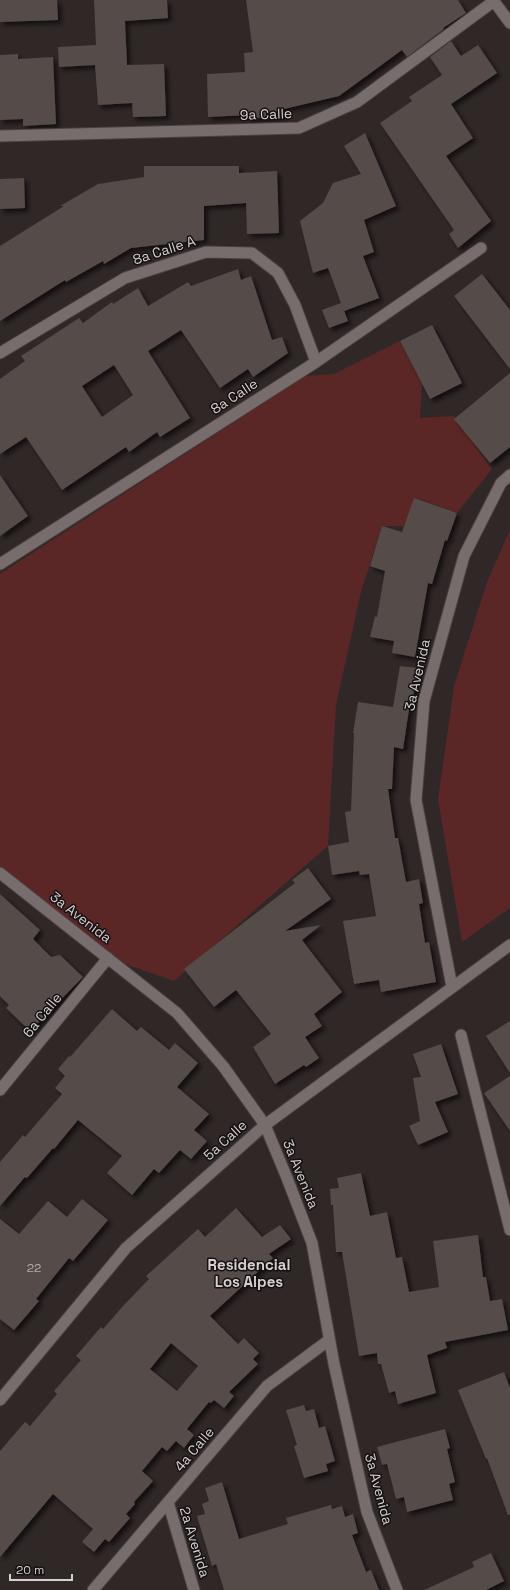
<svg xmlns="http://www.w3.org/2000/svg" width="510" height="1590" font-family="'Space Grotesk',sans-serif">
	<style>
		.green { fill: #5b2626 }
		.building { fill: #544b4a; fill-rule: evenodd; filter: url(#shadow) }
		.lines { fill: none; stroke-linecap: round; stroke-linejoin: round }
		.minor-casing { stroke: #494242; stroke-width: 13 }
		.tertiary-casing { stroke: #494242; stroke-width: 13 }
		.minor { stroke: #776d6d; stroke-width: 11 }
		.tertiary { stroke: #776d6d; stroke-width: 11 }
		.labels { text-anchor: middle; dominant-baseline: central; stroke-width: 3; stroke-linejoin: round; paint-order: stroke }
		.number-label { font-size: 12px; fill: #b6afae }
		.street-label { font-size: 14px; fill: #d6d0d0; stroke: #151111 }
		.neighbourhood-label { font-size: 15px; font-weight: bold; fill: #d6d0d0; stroke: #151111 }
	</style>
	<defs>
		<filter id="shadow"><feDropShadow dx="3.5" dy="3.5" stdDeviation="2" flood-color="#0009"/></filter>
	</defs>
	<rect width="100%" height="100%" fill="#302727"/>
	<path class="green" d="M 400,341 L 422,384 L 420,418 L 454,416 L 492,469 L 457,513 L 415,498 L 404,526 L 382,526 L 361,592 L 336,705 L 328,846 L 174,981 L 108,958 L 0,873 L 0,574 L 305,376 L 334,374 Z
		M 510,530 L 510,908 L 462,942 L 438,799 L 454,686 L 487,582 Z"/>
	<path class="building" d="M 0,0 L 57,0 L 58,20 L 0,22 Z
		M 94,0 L 167,0 L 168,18 L 125,21 L 127,65 L 164,64 L 166,116 L 133,117 L 132,103 L 98,105 L 95,65 L 59,67 L 58,47 L 96,45 Z
		M 246,0 L 458,0 L 466,13 L 443,28 L 444,29 L 407,57 L 402,50 L 339,96 L 284,109 L 284,116 L 249,119 L 248,115 L 208,117 L 207,74 L 245,72 L 244,53 L 253,52 Z
		M 451,41 L 461,56 L 478,45 L 497,73 L 451,104 L 473,138 L 446,156 L 491,221 L 458,248 L 449,234 L 454,230 L 380,123 L 412,101 L 409,97 L 442,75 L 430,57 Z
		M 18,54 L 18,59 L 53,57 L 56,124 L 23,126 L 23,119 L 0,120 L 0,55 Z
		M 365,133 L 396,206 L 364,220 L 374,252 L 363,256 L 379,298 L 344,311 L 328,268 L 313,273 L 300,221 L 323,203 L 333,183 L 361,174 L 344,146 Z
		M 144,166 L 239,166 L 239,173 L 277,171 L 279,233 L 247,234 L 246,203 L 204,206 L 204,240 L 131,248 L 104,264 L 103,261 L 66,282 L 65,280 L 0,321 L 0,246 L 64,206 L 60,206 L 98,184 L 144,177 Z
		M 24,178 L 25,208 L 0,209 L 0,179 Z
		M 238,269 L 241,280 L 251,276 L 272,340 L 282,337 L 288,353 L 253,377 L 248,369 L 220,388 L 181,330 L 148,351 L 190,418 L 160,437 L 157,432 L 129,452 L 126,447 L 62,490 L 26,437 L 0,454 L 0,379 L 25,361 L 21,356 L 79,318 L 83,323 L 112,302 L 113,304 L 138,288 L 148,306 L 188,282 L 191,286 ZM 114,365 L 133,395 L 102,417 L 82,386 Z
		M 482,274 L 510,310 L 510,369 L 454,296 Z
		M 341,303 L 348,321 L 329,328 L 322,310 Z
		M 432,325 L 462,383 L 430,399 L 400,341 Z
		M 510,373 L 510,447 L 490,463 L 454,419 Z
		M 0,475 L 28,516 L 0,536 Z
		M 414,498 L 457,513 L 447,541 L 445,540 L 432,584 L 428,583 L 415,657 L 392,653 L 394,641 L 370,637 L 375,616 L 377,617 L 385,571 L 370,566 L 382,526 L 402,532 Z
		M 400,666 L 418,668 L 412,703 L 410,703 L 403,749 L 394,747 L 392,789 L 388,789 L 395,838 L 398,838 L 406,882 L 419,879 L 423,903 L 419,904 L 425,943 L 429,942 L 436,982 L 381,992 L 379,980 L 354,984 L 343,921 L 376,916 L 369,874 L 360,875 L 359,871 L 332,875 L 328,846 L 349,842 L 345,812 L 351,811 L 354,733 L 353,733 L 358,702 L 393,707 Z
		M 308,868 L 331,899 L 285,931 L 321,925 L 302,940 L 342,992 L 314,1014 L 322,1026 L 305,1037 L 319,1058 L 306,1067 L 304,1065 L 275,1084 L 253,1047 L 271,1034 L 236,990 L 214,1007 L 184,969 L 295,883 L 292,880 Z
		M 0,894 L 40,930 L 33,939 L 51,957 L 60,955 L 83,977 L 30,1031 L 6,1008 L 9,1005 L 0,996 Z
		M 112,1009 L 137,1031 L 141,1027 L 169,1050 L 175,1043 L 198,1063 L 177,1087 L 209,1114 L 194,1130 L 207,1141 L 191,1159 L 180,1150 L 159,1173 L 154,1169 L 132,1195 L 107,1173 L 122,1156 L 78,1120 L 54,1149 L 53,1148 L 27,1178 L 25,1177 L 0,1206 L 0,1162 L 23,1135 L 25,1137 L 62,1094 L 55,1088 L 65,1076 L 58,1069 L 69,1056 L 70,1057 Z
		M 510,1021 L 510,1073 L 486,1036 Z
		M 441,1044 L 458,1094 L 435,1102 L 448,1132 L 418,1145 L 409,1126 L 420,1121 L 413,1078 L 421,1077 L 413,1054 Z
		M 510,1076 L 510,1131 L 484,1093 Z
		M 361,1173 L 370,1216 L 387,1212 L 396,1258 L 402,1257 L 409,1292 L 439,1287 L 433,1241 L 478,1235 L 483,1277 L 486,1277 L 490,1301 L 502,1299 L 508,1330 L 445,1342 L 447,1348 L 427,1355 L 436,1393 L 398,1404 L 395,1391 L 389,1393 L 381,1364 L 378,1364 L 377,1353 L 359,1356 L 342,1252 L 336,1252 L 333,1205 L 331,1205 L 330,1189 L 339,1188 L 337,1178 Z
		M 82,1199 L 108,1220 L 73,1261 L 69,1258 L 36,1299 L 39,1301 L 14,1330 L 0,1319 L 0,1219 L 19,1234 L 48,1201 L 67,1217 Z
		M 236,1208 L 262,1237 L 280,1225 L 291,1239 L 269,1254 L 273,1258 L 210,1316 L 238,1344 L 244,1338 L 259,1353 L 253,1359 L 258,1364 L 229,1392 L 234,1396 L 224,1408 L 214,1400 L 211,1403 L 209,1402 L 187,1429 L 194,1435 L 184,1448 L 176,1441 L 167,1451 L 162,1447 L 142,1471 L 153,1481 L 134,1502 L 135,1504 L 126,1514 L 130,1518 L 109,1542 L 105,1539 L 94,1552 L 82,1542 L 93,1529 L 53,1494 L 0,1557 L 0,1451 L 25,1422 L 30,1426 L 57,1394 L 54,1391 L 81,1360 L 76,1356 L 101,1327 L 103,1329 L 123,1306 L 149,1279 L 146,1276 L 198,1229 L 205,1237 ZM 171,1343 L 198,1366 L 177,1391 L 150,1369 Z
		M 504,1372 L 510,1388 L 510,1515 L 508,1515 L 487,1458 L 486,1459 L 458,1390 Z
		M 304,1405 L 306,1411 L 314,1409 L 319,1428 L 325,1426 L 335,1461 L 326,1464 L 328,1471 L 304,1478 L 294,1446 L 297,1445 L 286,1410 Z
		M 445,1429 L 450,1448 L 447,1449 L 455,1482 L 449,1484 L 453,1500 L 407,1512 L 404,1497 L 396,1499 L 387,1464 L 382,1465 L 377,1447 Z
		M 222,1482 L 239,1539 L 288,1524 L 286,1518 L 331,1505 L 332,1509 L 342,1506 L 345,1517 L 353,1514 L 358,1533 L 352,1535 L 366,1572 L 371,1570 L 379,1590 L 224,1590 L 216,1564 L 212,1566 L 197,1516 L 205,1514 L 202,1504 L 209,1501 L 205,1488 Z
		M 491,1553 L 504,1581 L 486,1590 L 424,1590 L 474,1567 L 472,1562 Z"/>
	<g class="lines">
		<defs>
			<path id="minor" d="M 0,136 L 299,128 L 357,102 L 494,1
				M 0,353 L 125,278 L 206,252 L 252,253 L 278,273 L 295,305 L 316,362
				M 0,564 L 316,362 L 481,248
				M 0,873 L 177,1013 L 223,1066 L 265,1125 L 287,1178 L 312,1243 L 334,1364 L 367,1512 L 397,1590
				M 452,987 L 416,800 L 424,701 L 464,556 L 501,483 L 510,475
				M 461,1035 L 510,1230
				M 0,1090 L 108,958
				M 168,1502 L 194,1590
				M 93,1590 L 267,1386 L 329,1340"/>
			<path id="tertiary" d="M 493,0 L 510,23
				M 0,1400 L 126,1248 L 265,1125 L 510,945"/>
		</defs>
		<use href="#minor" class="minor-casing"/>
		<use href="#tertiary" class="tertiary-casing"/>
		<use href="#minor" class="minor"/>
		<use href="#tertiary" class="tertiary"/>
	</g>
	<g class="labels">
		<g class="number-label">
			<text x="34" y="1268">22</text>
		</g>
		<g class="street-label">
			<text transform="translate(266 114) rotate(-2)">9a Calle</text>
			<text transform="translate(164 250) rotate(-18)">8a Calle A</text>
			<text transform="translate(234 396) rotate(-33)">8a Calle</text>
			<text transform="translate(417 675) rotate(-77)">3a Avenida</text>
			<text transform="translate(81 917) rotate(38)">3a Avenida</text>
			<text transform="translate(42 1015) rotate(-51)">6a Calle</text>
			<text transform="translate(225 1140) rotate(-42)">5a Calle</text>
			<text transform="translate(301 1174) rotate(68)">3a Avenida</text>
			<text transform="translate(194 1449) rotate(-50)">4a Calle</text>
			<text transform="translate(379 1489) rotate(75)">3a Avenida</text>
			<text transform="translate(195 1542) rotate(73)">2a Avenida</text>
		</g>
		<g class="neighbourhood-label">
			<text x="249" y="1264">Residencial<tspan x="249" dy="17">Los Alpes</tspan></text>
		</g>
	</g>
	<path d="M10 1574v6h62v-6" fill="none" stroke="#d6d0d0" stroke-width="2"/>
	<text x="16" y="1574" font-size="12" fill="#d6d0d0" stroke="#151111" stroke-width="3" paint-order="stroke">20 m</text>
</svg>
